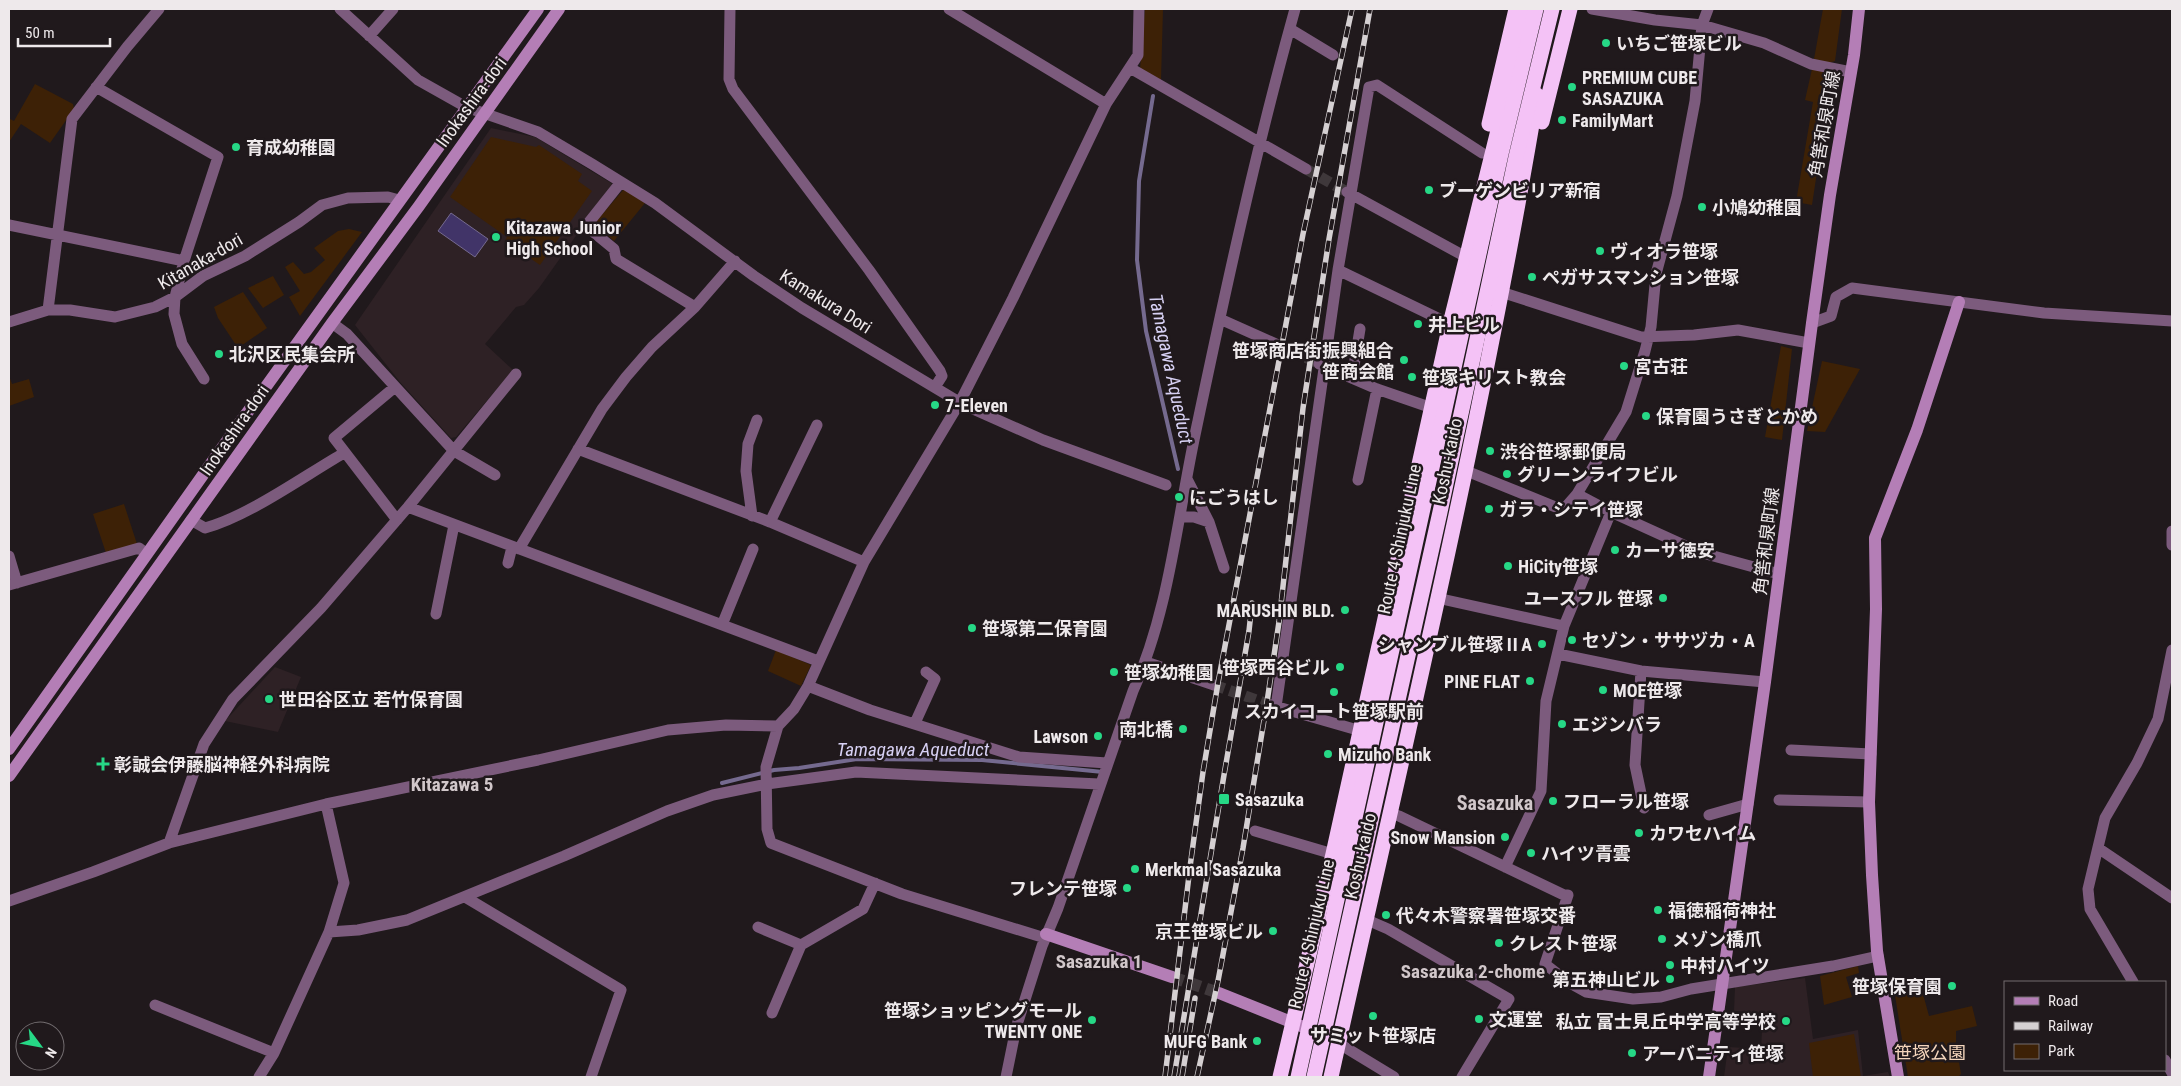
<svg xmlns="http://www.w3.org/2000/svg" width="2181" height="1086" font-family="'Roboto Condensed','Noto Sans JP',sans-serif">
	<style>
		.built { fill: #2e2125 }
		.green { fill: #3d2106 }
		.water { fill: #413468; stroke: #756a8f }
		.lines { fill: none; stroke-linecap: round; stroke-linejoin: round }
		.stream { stroke: #756a8f; stroke-width: 4 }
		.street-tunnel { stroke: #3f383b; stroke-width: 11; stroke-dasharray: 11 5.5; stroke-linecap: butt }
		.secondary-tunnel { stroke: #3f383b; stroke-width: 12; stroke-dasharray: 12 6; stroke-linecap: butt }
		.street { stroke: #7c5b7d; stroke-width: 11 }
		.secondary { stroke: #b47eb6; stroke-width: 12 }
		.highway { stroke: #f4c2f6; stroke-width: 15 }
		.rail-casing { stroke: #d5d0d2; stroke-width: 5.5 }
		.rail { stroke: #20191c; stroke-width: 4; stroke-dasharray: 11; stroke-linecap: butt }
		.highway-bridge { stroke: #f4c2f6; stroke-width: 15 }
		.poi-dot { fill: #26d886; stroke: #20191c; stroke-width: 2 }
		.labels { text-anchor: middle; dominant-baseline: central; stroke-width: 5; stroke-linejoin: round; paint-order: stroke }
		.poi-label { font-size: 18px; font-weight: bold; fill: #eee9eb; stroke: #20191c; text-anchor: start }
		.street-label { font-size: 18px; fill: #eee9eb; stroke: #20191c }
		.park-label { font-size: 18px; fill: #f4d5bc; stroke: #20191c }
		.water-label { font-size: 19px; font-style: italic; fill: #d7d1f4; stroke: #20191c }
		.neighbourhood-label { font-size: 19px; font-weight: bold; fill: #d1c7ca; stroke: #20191c }
		.quarter-label { font-size: 20px; font-weight: bold; fill: #d1c7ca; stroke: #20191c }
	</style>
	<rect width="100%" height="100%" fill="#20191c"/>
	<path class="built" d="M 491,128 L 535,137 L 611,183 L 612,185 L 539,288 L 524,305 L 516,307 L 485,344 L 513,370 L 456,437 L 451,438 L 400,382 L 355,325 Z
		M 275,667 L 301,677 L 278,732 L 225,721 Z
		M 1805,978 L 1813,1039 L 1858,1030 L 1863,1076 L 1888,1072 L 1890,1077 L 1724,1077 L 1728,1047 L 1761,1049 L 1763,1013 L 1734,1011 L 1735,987 Z"/>
	<path class="green" d="M 1145,9 L 1163,9 L 1161,80 L 1140,69 Z
		M 1823,9 L 1842,9 L 1835,61 L 1828,63 L 1814,59 Z
		M 1812,69 L 1832,73 L 1812,205 L 1796,202 L 1813,102 L 1805,100 Z
		M 35,84 L 73,104 L 74,109 L 50,143 L 21,124 L 9,142 L 9,121 L 10,119 L 14,121 Z
		M 491,137 L 536,147 L 539,145 L 582,174 L 578,181 L 592,191 L 540,265 L 505,241 L 507,237 L 450,197 Z
		M 624,189 L 645,203 L 614,241 L 594,224 Z
		M 349,229 L 362,232 L 300,316 L 289,297 L 300,291 L 285,267 L 293,262 L 304,274 L 311,272 L 325,260 L 314,248 L 338,231 Z
		M 273,276 L 284,295 L 263,308 L 248,288 Z
		M 243,292 L 267,328 L 238,348 L 218,318 L 214,307 Z
		M 1781,346 L 1792,349 L 1782,440 L 1765,437 Z
		M 1822,361 L 1860,369 L 1825,432 L 1807,431 Z
		M 9,376 L 12,384 L 29,379 L 34,397 L 9,406 Z
		M 124,504 L 137,544 L 107,556 L 93,514 Z
		M 776,650 L 811,665 L 801,686 L 768,671 Z
		M 1858,966 L 1859,973 L 1846,977 L 1852,997 L 1824,1005 L 1820,976 Z
		M 1920,983 L 1929,1016 L 1972,1006 L 1977,1026 L 1956,1031 L 1956,1045 L 1961,1074 L 1958,1077 L 1908,1077 L 1894,989 Z
		M 1854,1034 L 1861,1077 L 1813,1077 L 1809,1043 Z"/>
	<path class="water" d="M 451,213 L 488,239 L 475,257 L 438,231 Z"/>
	<g class="lines">
		<path class="stream" d="M 1153,96 L 1139,181 L 1137,260 L 1146,331 L 1178,469
			M 722,783 L 774,770 L 799,768 L 857,759 L 982,760 L 1103,772"/>
		<path class="street-tunnel" d="M 1306,169 L 1345,191
			M 1276,344 L 1318,363
			M 1214,685 L 1271,705"/>
		<path class="secondary-tunnel" d="M 1172,977 L 1219,993"/>
		<path class="street" d="M 340,9 L 418,80 L 466,107 L 538,132 L 592,164 L 655,203 L 754,276 L 802,308 L 964,405 L 1043,440 L 1166,485
			M 730,9 L 729,79 L 733,89 L 869,270 L 940,371 L 942,376 L 935,387
			M 949,9 L 1106,104
			M 1592,9 L 1655,20 L 1702,25 L 1764,43 L 1811,64 L 1851,72
			M 1290,29 L 1333,55
			M 369,36 L 393,9
			M 1130,68 L 1306,169
			M 96,87 L 218,157 L 184,261 L 175,297 L 174,314 L 182,344 L 204,379
			M 621,182 L 586,226 L 614,249 L 616,259 L 695,307
			M 1347,192 L 1466,257
			M 9,225 L 184,261
			M 1338,270 L 1450,324
			M 1501,292 L 1641,337 L 1694,335 L 1738,330 L 1809,343
			M 48,310 L 72,119 L 127,47 L 159,9
			M 1220,319 L 1276,344
			M 9,322 L 48,310 L 70,310 L 115,317 L 155,307 L 175,297 L 203,276 L 245,256 L 299,222 L 322,205 L 348,198 L 388,197 L 399,200
			M 332,323 L 347,334 L 454,451 L 495,475
			M 1812,323 L 1831,316 L 1836,297 L 1852,288 L 2044,313 L 2172,321
			M 1319,364 L 1377,389 L 1432,408
			M 1352,378 L 1360,329
			M 395,387 L 334,438 L 397,520
			M 578,449 L 770,522 L 864,562
			M 1464,470 L 1563,510 L 1577,494 L 1626,412 L 1645,351 L 1651,327 L 1656,274 L 1677,196 L 1695,101 L 1702,25 L 1708,9
			M 1187,479 L 1209,522 L 1224,568
			M 1358,480 L 1377,389
			M 1577,494 L 1611,512 L 1699,552 L 1779,574
			M 408,507 L 818,661
			M 752,516 L 746,471 L 748,444 L 757,420
			M 1180,517 L 1194,517 L 1209,522
			M 191,520 L 205,528 C 249,516 304,476 344,453
			M 770,522 L 817,425
			M 2172,531 L 2172,545
			M 519,549 L 602,409 L 626,377 L 652,347 L 695,307 L 735,261
			M 9,556 L 17,583
			M 508,563 L 512,547
			M 9,585 L 139,548 L 147,554
			M 1437,598 L 1564,626
			M 436,614 L 454,525
			M 722,625 L 753,549
			M 1558,654 L 1641,671 L 1765,682
			M 1146,662 L 1214,685
			M 1641,671 L 1635,765 L 1644,808
			M 808,686 L 870,710 L 1019,757 L 1107,763
			M 1271,705 L 1361,731
			M 1276,707 L 1338,270 L 1369,87 L 1377,85 L 1482,153
			M 915,723 L 935,679 L 926,672
			M 1791,750 L 1871,754
			M 1779,800 L 1869,802
			M 1389,813 L 1399,816 L 1564,895 L 1568,895 L 1545,964 L 1568,982 L 1586,992 L 1633,999 L 1661,997 L 1691,989 L 1833,966 L 1878,956
			M 1709,815 L 1748,804
			M 1255,831 L 1333,854
			M 169,843 L 204,744 L 233,699 L 321,608 L 408,507 L 516,374
			M 2098,848 L 2172,898
			M 1505,867 L 1541,791 L 1546,701 L 1564,626 L 1611,512
			M 465,897 L 621,990 L 591,1077
			M 9,901 L 93,872 L 169,843 L 326,804 L 538,760 L 668,730 L 726,725 L 778,726
			M 1365,919 L 1388,929 L 1509,999 L 1462,1077
			M 758,927 L 801,945
			M 329,932 L 358,930 L 407,920 L 564,856 L 667,811 L 713,795 L 767,784 L 856,772 L 1099,784
			M 1045,938 L 902,894 L 771,843 L 767,829 L 766,767 L 778,726 L 794,709 L 808,686 L 864,562 L 960,402 L 1013,298 L 1106,104 L 1138,55 L 1139,9
			M 2133,982 L 2090,909 L 2088,889 L 2105,818 L 2137,763 L 2158,719 L 2172,650
			M 155,1005 L 274,1053
			M 772,1013 L 801,945 L 863,909 L 875,883
			M 1338,1043 L 1394,1077
			M 2165,1060 L 2172,1073
			M 259,1077 L 274,1053 L 329,932 L 344,883 L 326,804
			M 1006,1077 L 1016,1028 L 1042,946 L 1058,908 L 1133,691 C 1169,611 1177,520 1195,435 C 1225,292 1256,149 1295,9"/>
		<path class="secondary" d="M 9,749 L 239,424 L 538,9
			M 9,776 L 332,323 L 419,206 L 559,9
			M 1046,934 L 1172,977
			M 1219,993 L 1316,1032
			M 1709,1077 L 1765,682 L 1812,323 L 1830,195 L 1854,55 L 1859,9
			M 1898,1077 L 1877,951 L 1872,875 L 1869,802 L 1876,609 L 1875,538 L 1917,430 L 1959,302"/>
		<path class="highway" d="M 1542,122 L 1570,9
			M 1489,124 L 1516,9
			M 1280,1077 L 1333,854 L 1450,324 L 1528,9
			M 1331,1077 C 1403,751 1482,425 1537,95"/>
		<defs>
			<path id="rail" d="M 1165,1077 L 1190,867 L 1203,772 L 1218,683 L 1303,234 L 1352,9
				M 1174,1077 L 1224,775 L 1249,631 L 1252,603
				M 1182,1077 L 1195,998
				M 1197,1077 L 1218,981 L 1243,848 L 1267,702 L 1279,622 L 1303,408 L 1329,239 L 1370,9"/>
		</defs>
		<use href="#rail" class="rail-casing"/>
		<use href="#rail" class="rail"/>
		<path class="highway-bridge" d="M 1298,1077 L 1501,154 L 1536,9
			M 1314,1077 L 1440,512 L 1516,157 L 1552,9"/>
	</g>
	<g class="poi-dot">
		<circle cx="1606" cy="43" r="5"/>
		<circle cx="1572" cy="87" r="5"/>
		<circle cx="1562" cy="120" r="5"/>
		<circle cx="236" cy="147" r="5"/>
		<circle cx="1429" cy="190" r="5"/>
		<circle cx="1702" cy="207" r="5"/>
		<circle cx="496" cy="237" r="5"/>
		<circle cx="1600" cy="251" r="5"/>
		<circle cx="1532" cy="277" r="5"/>
		<circle cx="1418" cy="324" r="5"/>
		<circle cx="219" cy="354" r="5"/>
		<circle cx="1404" cy="360" r="5"/>
		<circle cx="1624" cy="366" r="5"/>
		<circle cx="1412" cy="377" r="5"/>
		<circle cx="935" cy="405" r="5"/>
		<circle cx="1646" cy="416" r="5"/>
		<circle cx="1490" cy="451" r="5"/>
		<circle cx="1507" cy="474" r="5"/>
		<circle cx="1179" cy="497" r="5"/>
		<circle cx="1489" cy="509" r="5"/>
		<circle cx="1615" cy="550" r="5"/>
		<circle cx="1508" cy="566" r="5"/>
		<circle cx="1663" cy="598" r="5"/>
		<circle cx="1345" cy="610" r="5"/>
		<circle cx="972" cy="628" r="5"/>
		<circle cx="1572" cy="640" r="5"/>
		<circle cx="1542" cy="644" r="5"/>
		<circle cx="1340" cy="667" r="5"/>
		<circle cx="1114" cy="672" r="5"/>
		<circle cx="1530" cy="681" r="5"/>
		<circle cx="1603" cy="690" r="5"/>
		<circle cx="1334" cy="692" r="5"/>
		<circle cx="269" cy="699" r="5"/>
		<circle cx="1562" cy="724" r="5"/>
		<circle cx="1183" cy="729" r="5"/>
		<circle cx="1098" cy="736" r="5"/>
		<circle cx="1328" cy="754" r="5"/>
		<path d="M100.5 756.5h5v5h5v5h-5v5h-5v-5h-5v-5h5z"/>
		<rect x="1218" y="793" width="12" height="12" rx="2.5"/>
		<circle cx="1553" cy="801" r="5"/>
		<circle cx="1639" cy="833" r="5"/>
		<circle cx="1505" cy="837" r="5"/>
		<circle cx="1531" cy="853" r="5"/>
		<circle cx="1135" cy="869" r="5"/>
		<circle cx="1127" cy="888" r="5"/>
		<circle cx="1658" cy="910" r="5"/>
		<circle cx="1386" cy="915" r="5"/>
		<circle cx="1273" cy="931" r="5"/>
		<circle cx="1662" cy="939" r="5"/>
		<circle cx="1499" cy="943" r="5"/>
		<circle cx="1670" cy="965" r="5"/>
		<circle cx="1670" cy="979" r="5"/>
		<circle cx="1952" cy="986" r="5"/>
		<circle cx="1373" cy="1016" r="5"/>
		<circle cx="1479" cy="1019" r="5"/>
		<circle cx="1092" cy="1020" r="5"/>
		<circle cx="1786" cy="1021" r="5"/>
		<circle cx="1257" cy="1041" r="5"/>
		<circle cx="1632" cy="1053" r="5"/>
	</g>
	<g class="labels">
		<g class="poi-label">
			<text x="1616" y="43">いちご笹塚ビル</text>
			<text x="1582" y="77">PREMIUM CUBE<tspan x="1582" dy="21">SASAZUKA</tspan></text>
			<text x="1572" y="120">FamilyMart</text>
			<text x="246" y="147">育成幼稚園</text>
			<text x="1439" y="190">ブーゲンビリア新宿</text>
			<text x="1712" y="207">小鳩幼稚園</text>
			<text x="506" y="227">Kitazawa Junior<tspan x="506" dy="21">High School</tspan></text>
			<text x="1610" y="251">ヴィオラ笹塚</text>
			<text x="1542" y="277">ペガサスマンション笹塚</text>
			<text x="1428" y="324">井上ビル</text>
			<text x="1394" y="350" text-anchor="end">笹塚商店街振興組合<tspan x="1394" dy="21">笹商会館</tspan></text>
			<text x="229" y="354">北沢区民集会所</text>
			<text x="1634" y="366">宮古荘</text>
			<text x="1422" y="377">笹塚キリスト教会</text>
			<text x="945" y="405">7-Eleven</text>
			<text x="1656" y="416">保育園うさぎとかめ</text>
			<text x="1500" y="451">渋谷笹塚郵便局</text>
			<text x="1517" y="474">グリーンライフビル</text>
			<text x="1189" y="497">にごうはし</text>
			<text x="1499" y="509">ガラ・シテイ笹塚</text>
			<text x="1625" y="550">カーサ徳安</text>
			<text x="1518" y="566">HiCity笹塚</text>
			<text x="1653" y="598" text-anchor="end">ユースフル 笹塚</text>
			<text x="1335" y="610" text-anchor="end">MARUSHIN BLD.</text>
			<text x="982" y="628">笹塚第二保育園</text>
			<text x="1582" y="640">セゾン・ササヅカ・A</text>
			<text x="1532" y="644" text-anchor="end">シャンブル笹塚ⅡA</text>
			<text x="1330" y="667" text-anchor="end">笹塚西谷ビル</text>
			<text x="1124" y="672">笹塚幼稚園</text>
			<text x="1520" y="681" text-anchor="end">PINE FLAT</text>
			<text x="1613" y="690">MOE笹塚</text>
			<text x="279" y="699">世田谷区立 若竹保育園</text>
			<text x="1334" y="711" text-anchor="middle">スカイコート笹塚駅前</text>
			<text x="1572" y="724">エジンバラ</text>
			<text x="1173" y="729" text-anchor="end">南北橋</text>
			<text x="1088" y="736" text-anchor="end">Lawson</text>
			<text x="1338" y="754">Mizuho Bank</text>
			<text x="114" y="764">彰誠会伊藤脳神経外科病院</text>
			<text x="1235" y="799">Sasazuka</text>
			<text x="1563" y="801">フローラル笹塚</text>
			<text x="1649" y="833">カワセハイム</text>
			<text x="1495" y="837" text-anchor="end">Snow Mansion</text>
			<text x="1541" y="853">ハイツ青雲</text>
			<text x="1145" y="869">Merkmal Sasazuka</text>
			<text x="1117" y="888" text-anchor="end">フレンテ笹塚</text>
			<text x="1668" y="910">福徳稲荷神社</text>
			<text x="1396" y="915">代々木警察署笹塚交番</text>
			<text x="1263" y="931" text-anchor="end">京王笹塚ビル</text>
			<text x="1672" y="939">メゾン橋爪</text>
			<text x="1509" y="943">クレスト笹塚</text>
			<text x="1680" y="965">中村ハイツ</text>
			<text x="1660" y="979" text-anchor="end">第五神山ビル</text>
			<text x="1942" y="986" text-anchor="end">笹塚保育園</text>
			<text x="1082" y="1010" text-anchor="end">笹塚ショッピングモール<tspan x="1082" dy="21">TWENTY ONE</tspan></text>
			<text x="1489" y="1019">文運堂</text>
			<text x="1776" y="1021" text-anchor="end">私立 富士見丘中学高等学校</text>
			<text x="1373" y="1035" text-anchor="middle">サミット笹塚店</text>
			<text x="1247" y="1041" text-anchor="end">MUFG Bank</text>
			<text x="1642" y="1053">アーバニティ笹塚</text>
		</g>
		<g class="street-label">
			<text transform="translate(471 102) rotate(-54)">Inokashira-dori</text>
			<text transform="translate(1824 124) rotate(-80)">角筈和泉町線</text>
			<text transform="translate(200 261) rotate(-30)">Kitanaka-dori</text>
			<text transform="translate(826 301) rotate(32)">Kamakura Dori</text>
			<text transform="translate(234 430) rotate(-55)">Inokashira-dori</text>
			<text transform="translate(1447 461) rotate(-78)">Koshu-kaido</text>
			<text transform="translate(1399 539) rotate(-78)">Route 4 Shinjuku Line</text>
			<text transform="translate(1766 541) rotate(-83)">角筈和泉町線</text>
			<text transform="translate(1360 856) rotate(-77)">Koshu-kaido</text>
			<text transform="translate(1311 934) rotate(-77)">Route 4 Shinjuku Line</text>
		</g>
		<g class="park-label">
			<text x="1930" y="1052">笹塚公園</text>
		</g>
		<g class="water-label">
			<text transform="translate(1171 369) rotate(78)">Tamagawa Aqueduct</text>
			<text x="913" y="749">Tamagawa Aqueduct</text>
		</g>
		<g class="neighbourhood-label">
			<text x="452" y="784">Kitazawa 5</text>
			<text x="1099" y="961">Sasazuka 1</text>
			<text x="1473" y="971">Sasazuka 2-chome</text>
		</g>
		<g class="quarter-label">
			<text x="1495" y="803">Sasazuka</text>
		</g>
	</g>
	<rect width="2181" height="1086" fill="none" stroke="#eee9eb" stroke-width="20"/>
	<rect x="2004" y="981" width="162" height="90" fill="#20191c" stroke="#726c6f"/>
	<rect x="2014" y="997" width="25" height="8" fill="#b47eb6" stroke="#726c6f"/>
	<text x="2048" y="1006" font-size="15" fill="#eee9eb">Road</text>
	<rect x="2014" y="1022" width="25" height="8" fill="#d5d0d2" stroke="#726c6f"/>
	<text x="2048" y="1031" font-size="15" fill="#eee9eb">Railway</text>
	<rect x="2014" y="1044" width="25" height="15" fill="#3d2106" stroke="#726c6f"/>
	<text x="2048" y="1056" font-size="15" fill="#eee9eb">Park</text>
	<g transform="translate(40 1046) rotate(122)"><circle r="24" fill="#20191c" stroke="#726c6f"/>
	<path d="M0-4L9 19L0 12L-9 19Z" fill="#26d886"/>
	<text y="-8" font-size="14" font-weight="bold" text-anchor="middle" fill="#eee9eb">N</text>
	</g>
	<path d="M18 38v8h92v-8" fill="none" stroke="#eee9eb" stroke-width="2.5"/>
	<text x="25" y="38" font-size="15" fill="#eee9eb" stroke="#20191c" stroke-width="4" paint-order="stroke">50 m</text>
</svg>
